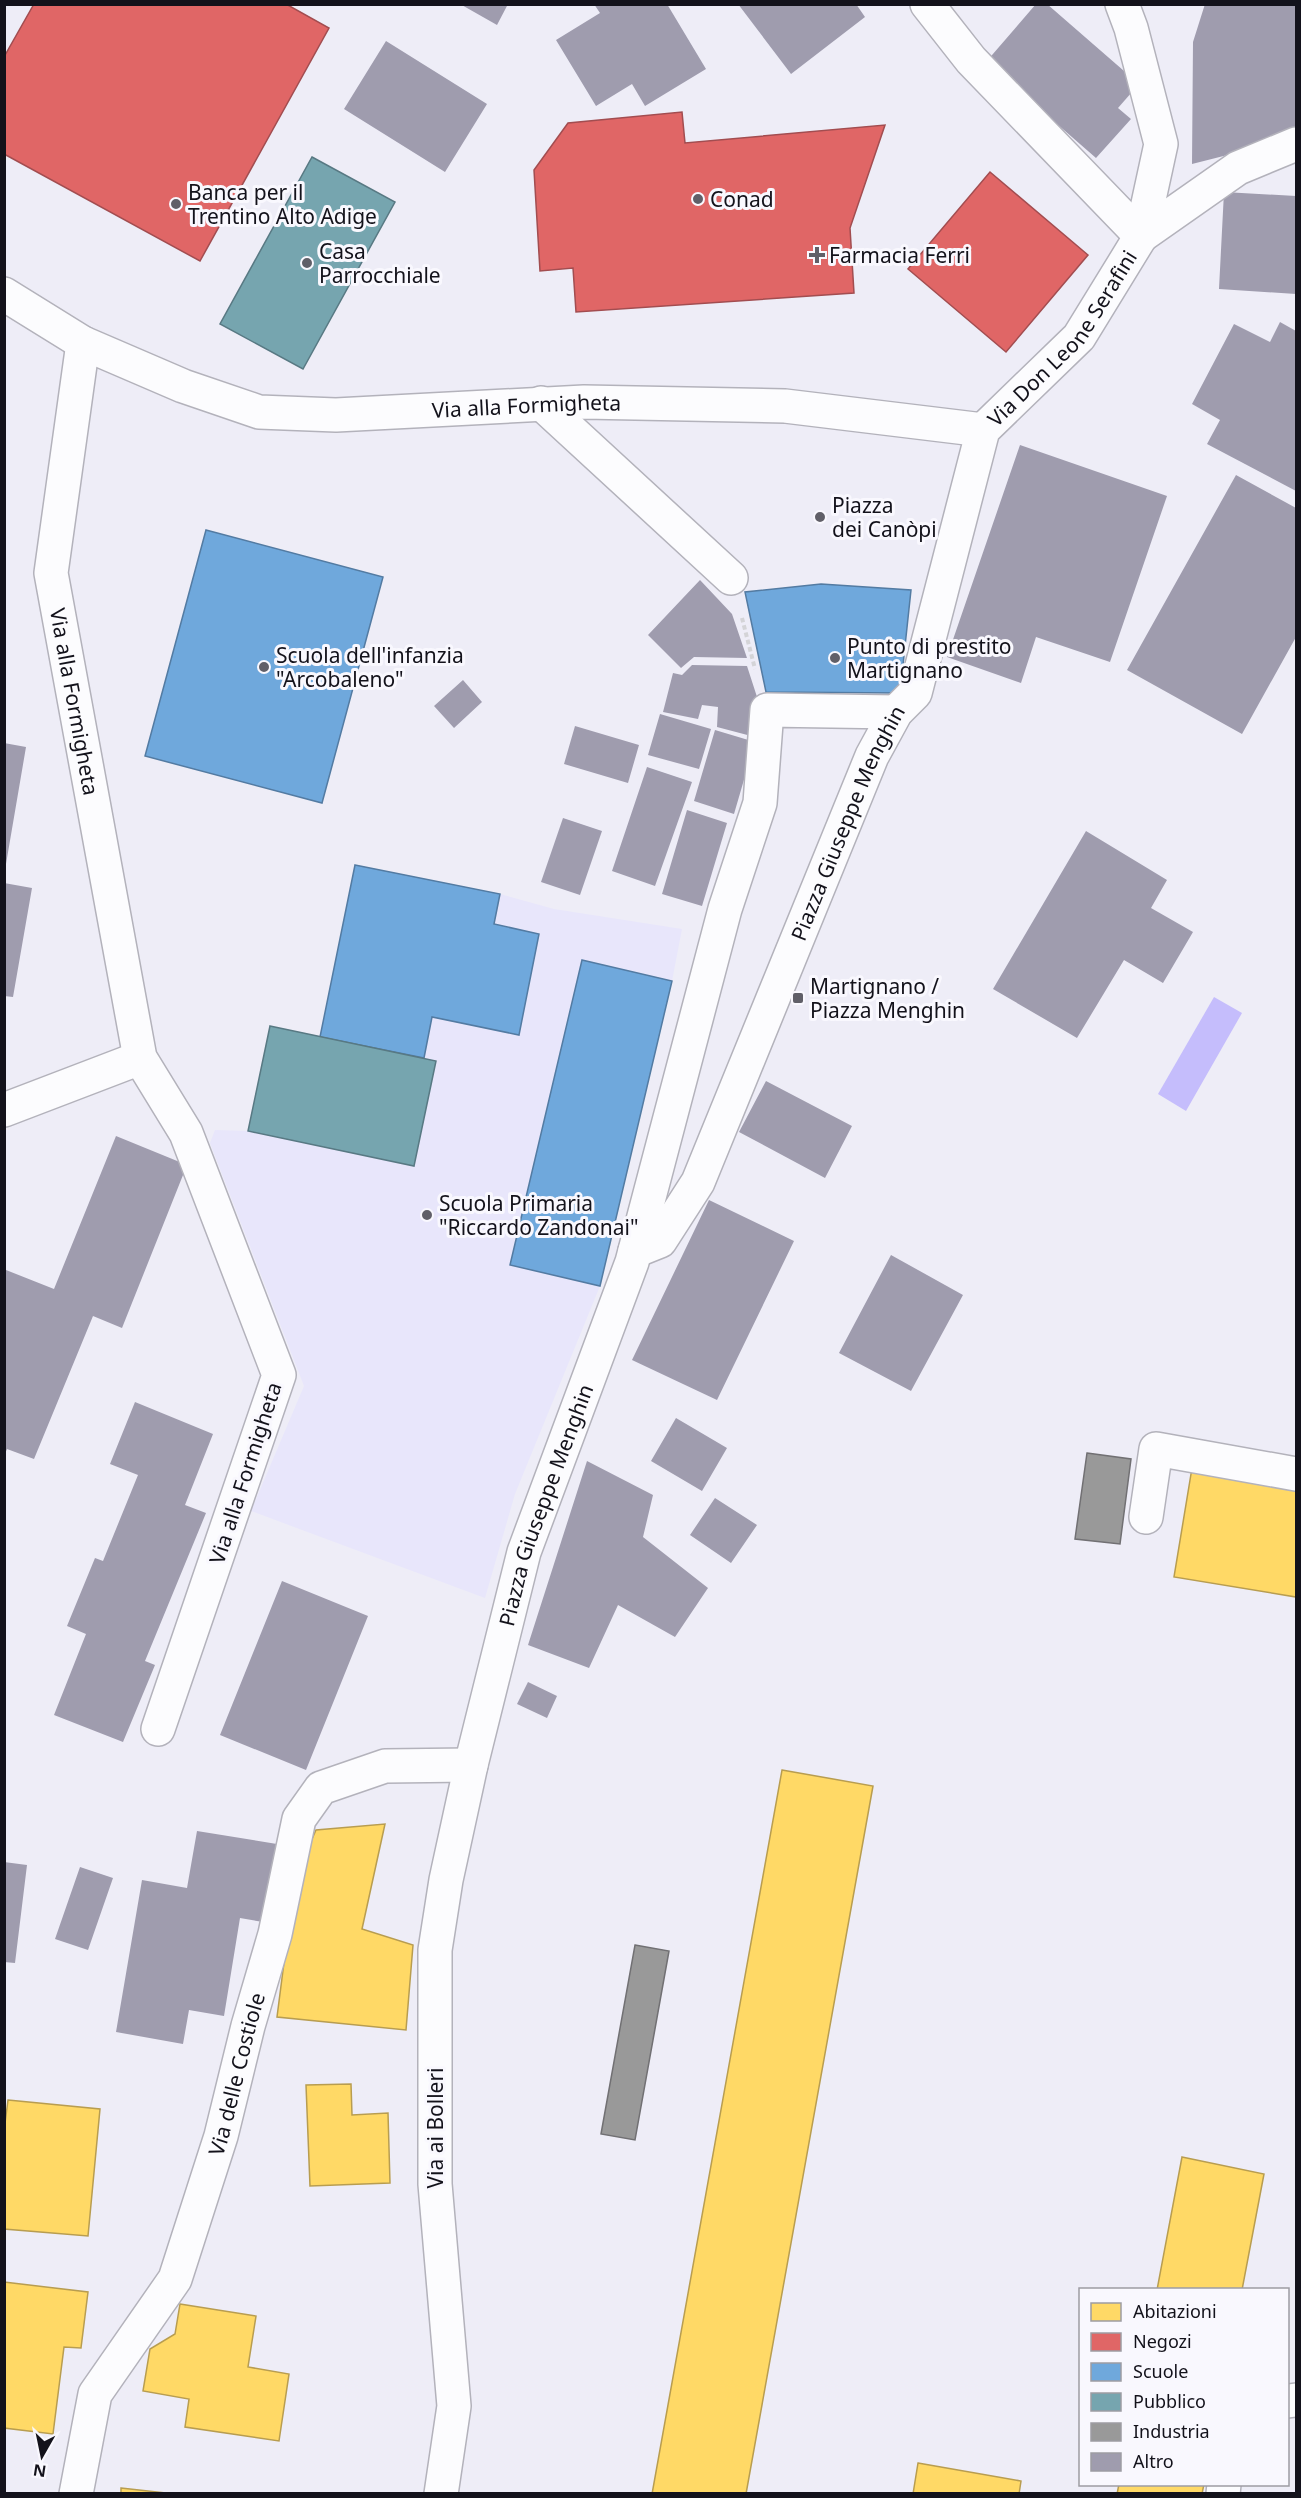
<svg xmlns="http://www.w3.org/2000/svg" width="1301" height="2498" font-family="'Noto Sans',sans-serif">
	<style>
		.built { fill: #e8e6fb }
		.water { fill: #c5bdfc }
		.homes { fill: #ffd966; stroke: #b89d50; stroke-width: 1.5 }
		.shops { fill: #e06666; stroke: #a24d50; stroke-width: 1.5 }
		.schools { fill: #6fa8dc; stroke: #537ba2; stroke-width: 1.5 }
		.public { fill: #76a5af; stroke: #587983; stroke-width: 1.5 }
		.industry { fill: #999; stroke: #717073; stroke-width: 1.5 }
		.building { fill: #9f9cae }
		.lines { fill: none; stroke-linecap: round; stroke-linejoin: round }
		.minor-casing { stroke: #b3b2bb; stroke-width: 36 }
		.path { stroke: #d4d4d7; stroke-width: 4; stroke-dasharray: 4.5 3; stroke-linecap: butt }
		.minor { stroke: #fcfcfe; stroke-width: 33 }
		.poi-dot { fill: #605f68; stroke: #f9f8fe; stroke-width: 2 }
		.labels { text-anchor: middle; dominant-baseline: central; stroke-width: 6; stroke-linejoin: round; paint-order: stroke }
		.poi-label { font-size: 21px; fill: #13121b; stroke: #f9f8fe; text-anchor: start }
		.street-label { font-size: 21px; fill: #13121b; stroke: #f9f8fe }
	</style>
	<rect width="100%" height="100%" fill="#eeedf7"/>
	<path class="built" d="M 355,865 L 500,894 L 554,909 L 682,929 L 672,981 L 600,1286 L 515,1494 L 485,1598 L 251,1511 L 304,1386 L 210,1143 L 215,1130 L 248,1131 L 270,1026 L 320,1036 Z"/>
	<path class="water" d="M 1214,997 L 1242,1013 L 1186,1111 L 1158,1094 Z"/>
	<path class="homes" d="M 1192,1468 L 1296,1484 L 1296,1597 L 1174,1577 Z
		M 782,1770 L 873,1786 L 746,2494 L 652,2494 Z
		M 385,1824 L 362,1929 L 413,1945 L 406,2030 L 277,2017 L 295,1877 L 316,1830 Z
		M 351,2084 L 352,2115 L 388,2113 L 390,2183 L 310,2186 L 306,2085 Z
		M 8,2100 L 100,2109 L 88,2236 L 4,2229 L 4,2131 Z
		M 1182,2157 L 1264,2174 L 1242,2290 L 1157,2290 Z
		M 4,2282 L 88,2292 L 81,2348 L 64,2347 L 53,2434 L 4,2428 Z
		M 180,2304 L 256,2316 L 248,2367 L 289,2374 L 279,2441 L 185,2427 L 189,2399 L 143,2391 L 150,2349 L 175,2334 Z
		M 918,2463 L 1021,2481 L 1019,2494 L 913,2494 Z
		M 1119,2484 L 1204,2484 L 1202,2494 L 1117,2494 Z
		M 121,2488 L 175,2494 L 121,2494 Z"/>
	<path class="shops" d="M 34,4 L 286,4 L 329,28 L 200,261 L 4,154 L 4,57 Z
		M 682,112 L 685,143 L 885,125 L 850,228 L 854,293 L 576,312 L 573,268 L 540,271 L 534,170 L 568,123 Z
		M 990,172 L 1088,255 L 1006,352 L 908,269 Z"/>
	<path class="schools" d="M 206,530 L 383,577 L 322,803 L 145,756 Z
		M 821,584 L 911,590 L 900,693 L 766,692 L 745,592 Z
		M 355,865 L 500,894 L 494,924 L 539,934 L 519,1035 L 432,1017 L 424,1058 L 320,1037 Z
		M 582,960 L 672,981 L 600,1286 L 510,1265 Z"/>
	<path class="public" d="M 312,157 L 395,202 L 303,369 L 220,324 Z
		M 270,1026 L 436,1061 L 414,1166 L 248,1131 Z"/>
	<path class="industry" d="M 1087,1453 L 1131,1459 L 1120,1544 L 1075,1539 Z
		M 635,1945 L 669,1951 L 635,2140 L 601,2134 Z"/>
	<path class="building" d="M 460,4 L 508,4 L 497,25 Z
		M 594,4 L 667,4 L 706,69 L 645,106 L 632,84 L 596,106 L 556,40 L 600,13 Z
		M 738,4 L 856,4 L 865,17 L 791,74 Z
		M 1036,4 L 1047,4 L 1139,84 L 1118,108 L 1131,119 L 1096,158 L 986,62 Z
		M 1205,4 L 1296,4 L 1296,126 L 1259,147 L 1192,164 L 1193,42 Z
		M 386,41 L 487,104 L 445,172 L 344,109 Z
		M 1224,192 L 1296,196 L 1296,294 L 1219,289 Z
		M 1280,322 L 1296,331 L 1296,491 L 1207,444 L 1220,420 L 1192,404 L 1234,324 L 1270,342 Z
		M 1020,445 L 1167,496 L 1110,662 L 1036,637 L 1021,683 L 947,657 Z
		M 1236,475 L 1296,508 L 1296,637 L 1242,734 L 1127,670 Z
		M 700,580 L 732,614 L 747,658 L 694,657 L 681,668 L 648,635 Z
		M 692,665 L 747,666 L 758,700 L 755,737 L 717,727 L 718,707 L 702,705 L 698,719 L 663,712 L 673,673 L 682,675 Z
		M 463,680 L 482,702 L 454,728 L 434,706 Z
		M 660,714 L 711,729 L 699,769 L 648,755 Z
		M 575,726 L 639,745 L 628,783 L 564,764 Z
		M 715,730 L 755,742 L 734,814 L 694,801 Z
		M 4,743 L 26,747 L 6,864 L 4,864 Z
		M 647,767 L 692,782 L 655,886 L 612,871 Z
		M 687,810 L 727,823 L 702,906 L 662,894 Z
		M 563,818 L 602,831 L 580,895 L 541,882 Z
		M 1086,831 L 1167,880 L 1151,908 L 1193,932 L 1163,983 L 1124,960 L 1077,1038 L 993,989 Z
		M 4,883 L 32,888 L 13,997 L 4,996 Z
		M 766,1081 L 852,1126 L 825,1178 L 739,1132 Z
		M 116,1136 L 187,1165 L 122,1328 L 93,1316 L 34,1459 L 7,1449 L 4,1456 L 4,1273 L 6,1270 L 54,1289 Z
		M 709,1200 L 794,1241 L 717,1400 L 632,1360 Z
		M 891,1255 L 963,1295 L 911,1391 L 839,1353 Z
		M 135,1402 L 213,1434 L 185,1505 L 206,1513 L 145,1661 L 155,1665 L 123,1742 L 54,1715 L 86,1634 L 67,1626 L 95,1558 L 103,1561 L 138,1475 L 110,1464 Z
		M 676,1418 L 727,1448 L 702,1491 L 651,1461 Z
		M 587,1461 L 653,1495 L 643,1537 L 708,1588 L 675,1637 L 618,1605 L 589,1668 L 528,1645 Z
		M 715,1498 L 757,1525 L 731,1563 L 690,1535 Z
		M 282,1581 L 368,1616 L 306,1770 L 220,1735 Z
		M 528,1682 L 557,1696 L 547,1718 L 517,1704 Z
		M 197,1831 L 283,1845 L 269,1923 L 240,1918 L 224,2016 L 189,2010 L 183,2044 L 116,2032 L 142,1880 L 187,1888 Z
		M 4,1862 L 27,1865 L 15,1963 L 4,1962 Z
		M 80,1867 L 113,1878 L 88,1950 L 55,1939 Z"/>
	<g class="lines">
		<defs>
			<g id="minor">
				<path d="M 927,4 L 971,60 L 1141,236"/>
				<path d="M 1141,236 L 1238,168 L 1296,144"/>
				<path id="s1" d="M 4,294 L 83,343 L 183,386 L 259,412 L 336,415 L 584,402 L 785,406 L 983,430"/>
				<path id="s2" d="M 83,343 L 51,573 L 140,1058 L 186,1133 L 279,1375 L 158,1729"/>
				<path d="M 541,403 L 731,578"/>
				<path d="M 4,1110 L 140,1058"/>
				<path id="s3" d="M 635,1251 L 660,1241 L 698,1182 L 872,756 L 896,712 L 915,693 L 983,430 L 1079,337 L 1141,236 L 1161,144 L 1131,28 L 1122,4"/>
				<path d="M 1146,1517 L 1156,1449 L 1296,1474"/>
				<path d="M 1288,2401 L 1296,2400"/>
				<path id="s4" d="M 76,2494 L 95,2394 L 175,2279 L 221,2136 L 248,2026 L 275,1934 L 299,1819 L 321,1788 L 385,1766 L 471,1765"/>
				<path id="s5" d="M 441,2494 L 454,2406 L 435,2184 L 435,1950 L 446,1880 L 471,1765 L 524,1552 L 632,1262 L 725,909 L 760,803 L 767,710 L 896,712"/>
				<path d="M 1223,2494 L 1224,2484"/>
			</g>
		</defs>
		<use href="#minor" class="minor-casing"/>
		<path class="path" d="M 742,618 L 755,669"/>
		<use href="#minor" class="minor"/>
	</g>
	<g class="poi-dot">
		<circle cx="698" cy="199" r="6"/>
		<circle cx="176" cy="204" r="6"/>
		<path d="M814 246h6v6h6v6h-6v6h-6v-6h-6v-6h6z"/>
		<circle cx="307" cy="263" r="6"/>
		<circle cx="820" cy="517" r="6"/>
		<circle cx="835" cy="658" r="6"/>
		<circle cx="264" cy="667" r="6"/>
		<rect x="792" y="992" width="12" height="12" rx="3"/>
		<circle cx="427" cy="1215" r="6"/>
	</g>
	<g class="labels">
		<g class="poi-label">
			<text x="188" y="192">Banca per il<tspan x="188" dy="24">Trentino Alto Adige</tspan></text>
			<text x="710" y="199">Conad</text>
			<text x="319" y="251">Casa<tspan x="319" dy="24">Parrocchiale</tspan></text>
			<text x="829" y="255">Farmacia Ferri</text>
			<text x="832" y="505">Piazza<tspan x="832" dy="24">dei Canòpi</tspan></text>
			<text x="847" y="646">Punto di prestito<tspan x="847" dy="24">Martignano</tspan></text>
			<text x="276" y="655">Scuola dell'infanzia<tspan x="276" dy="24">"Arcobaleno"</tspan></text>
			<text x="810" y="986">Martignano /<tspan x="810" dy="24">Piazza Menghin</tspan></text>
			<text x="439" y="1203">Scuola Primaria<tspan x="439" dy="24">"Riccardo Zandonai"</tspan></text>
		</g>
		<g class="street-label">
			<text stroke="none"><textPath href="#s3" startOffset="1028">Via Don Leone Serafini</textPath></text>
			<text stroke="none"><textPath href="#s1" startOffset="550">Via alla Formigheta</textPath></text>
			<text stroke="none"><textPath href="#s2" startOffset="363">Via alla Formigheta</textPath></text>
			<text stroke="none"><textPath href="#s3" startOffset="486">Piazza Giuseppe Menghin</textPath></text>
			<text transform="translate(245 1473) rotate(-72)">Via alla Formigheta</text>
			<text stroke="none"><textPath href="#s5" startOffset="1005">Piazza Giuseppe Menghin</textPath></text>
			<text stroke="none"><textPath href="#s4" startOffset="456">Via delle Costiole</textPath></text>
			<text transform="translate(435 2128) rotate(-90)">Via ai Bolleri</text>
		</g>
	</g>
	<rect width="1301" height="2498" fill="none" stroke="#13121b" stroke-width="12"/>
	<rect x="1079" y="2288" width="210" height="198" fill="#f9f8fe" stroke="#9d9ca3" stroke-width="1.5"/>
	<rect x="1091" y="2303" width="30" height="18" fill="#ffd966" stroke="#9d9ca3" stroke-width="1.5"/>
	<text x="1133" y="2318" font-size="18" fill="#13121b">Abitazioni</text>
	<rect x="1091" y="2333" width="30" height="18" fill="#e06666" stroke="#9d9ca3" stroke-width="1.5"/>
	<text x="1133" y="2348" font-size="18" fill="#13121b">Negozi</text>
	<rect x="1091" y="2363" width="30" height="18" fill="#6fa8dc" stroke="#9d9ca3" stroke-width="1.5"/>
	<text x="1133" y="2378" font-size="18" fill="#13121b">Scuole</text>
	<rect x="1091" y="2393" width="30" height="18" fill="#76a5af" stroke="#9d9ca3" stroke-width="1.5"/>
	<text x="1133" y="2408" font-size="18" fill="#13121b">Pubblico</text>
	<rect x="1091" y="2423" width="30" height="18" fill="#999999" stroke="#9d9ca3" stroke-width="1.5"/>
	<text x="1133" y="2438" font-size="18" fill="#13121b">Industria</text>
	<rect x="1091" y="2453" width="30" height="18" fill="#9f9cae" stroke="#9d9ca3" stroke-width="1.5"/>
	<text x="1133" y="2468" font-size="18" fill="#13121b">Altro</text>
	<g transform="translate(42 2456) rotate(189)" stroke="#f9f8fe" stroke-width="4.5" paint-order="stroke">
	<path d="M0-4.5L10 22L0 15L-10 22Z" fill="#13121b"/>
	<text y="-9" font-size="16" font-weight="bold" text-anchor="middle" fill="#13121b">N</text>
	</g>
</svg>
